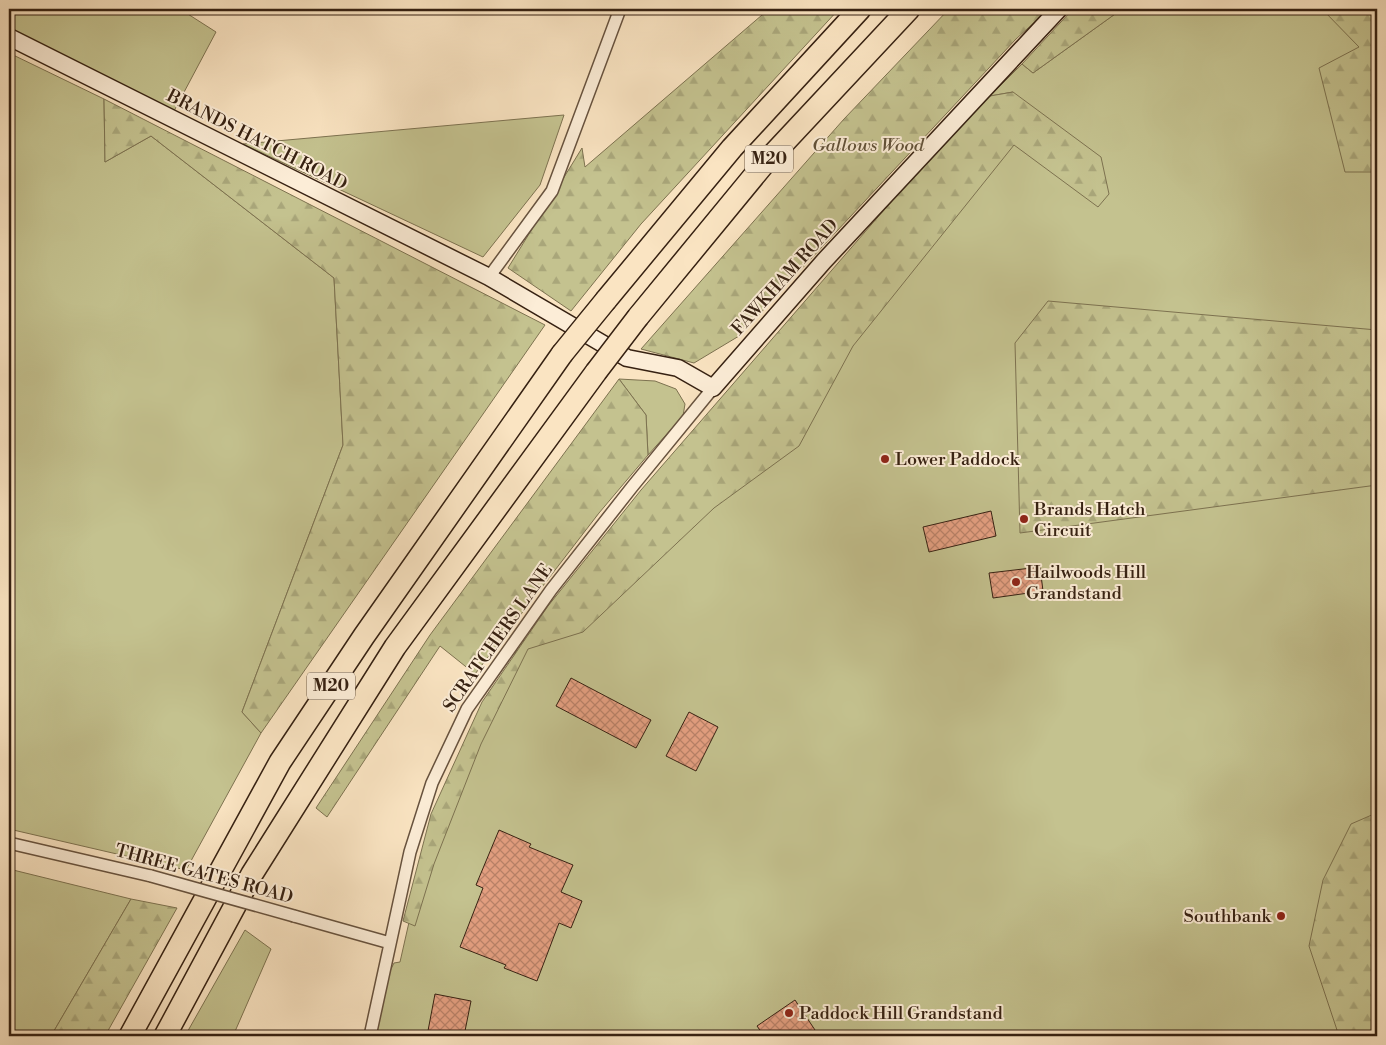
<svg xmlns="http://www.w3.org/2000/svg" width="1386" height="1045" font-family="'Libre Bodoni',serif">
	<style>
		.green { fill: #c4c28f; stroke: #7d7250 }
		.forest { fill: url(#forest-firs); stroke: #7d7250 }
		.building { fill: url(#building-cross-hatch); stroke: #362112 }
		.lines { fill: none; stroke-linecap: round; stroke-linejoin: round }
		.street-casing { stroke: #67523e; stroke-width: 14 }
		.secondary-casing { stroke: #362112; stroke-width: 19 }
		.highway-casing { stroke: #362112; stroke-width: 24 }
		.street { stroke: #fcedd7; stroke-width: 11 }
		.secondary { stroke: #fcedd7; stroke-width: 16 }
		.highway { stroke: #fae4c2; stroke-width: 21 }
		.street-bridge-casing { stroke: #67523e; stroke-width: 14; stroke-linecap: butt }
		.highway-bridge-casing { stroke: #362112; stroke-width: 24; stroke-linecap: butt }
		.street-bridge { stroke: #fcedd7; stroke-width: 11 }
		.highway-bridge { stroke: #fae4c2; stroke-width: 21 }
		.poi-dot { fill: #8f2418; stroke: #fcedd7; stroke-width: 2 }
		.labels { text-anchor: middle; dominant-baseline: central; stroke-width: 4; stroke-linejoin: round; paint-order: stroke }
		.shield { fill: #fcedd7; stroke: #715e4d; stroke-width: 1 }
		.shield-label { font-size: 16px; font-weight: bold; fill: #362112 }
		.street-label { font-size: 18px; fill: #362112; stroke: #fcedd7 }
		.park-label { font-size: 18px; font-style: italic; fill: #615138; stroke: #fcedd7 }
		.poi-label { font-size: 18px; fill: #362112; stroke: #fcedd7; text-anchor: start }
	</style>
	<defs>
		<pattern id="forest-firs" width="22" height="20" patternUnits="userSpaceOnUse" patternTransform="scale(1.25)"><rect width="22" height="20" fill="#c4c28f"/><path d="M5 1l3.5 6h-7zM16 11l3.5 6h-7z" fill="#a9a67a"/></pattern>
		<pattern id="building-cross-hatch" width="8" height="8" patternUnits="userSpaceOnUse" patternTransform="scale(1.25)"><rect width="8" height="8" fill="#e6a183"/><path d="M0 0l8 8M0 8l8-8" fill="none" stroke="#bb836a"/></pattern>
	</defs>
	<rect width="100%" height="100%" fill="#fae4c2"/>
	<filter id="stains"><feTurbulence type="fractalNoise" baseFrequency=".004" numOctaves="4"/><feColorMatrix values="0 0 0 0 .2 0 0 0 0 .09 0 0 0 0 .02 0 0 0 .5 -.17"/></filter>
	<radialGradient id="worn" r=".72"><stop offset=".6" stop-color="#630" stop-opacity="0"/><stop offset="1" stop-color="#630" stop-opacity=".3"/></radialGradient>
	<path class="green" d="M 9,9 L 180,9 L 216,32 L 174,111 L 9,30 Z
		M 1122,9 L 1332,9 L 1370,54 L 1377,159 L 1377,1036 L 375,1036 L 389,973 L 394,963 L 400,962 L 419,878 L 520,642 L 569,621 L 1013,92 L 990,96 L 1022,64 L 1033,73 Z
		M 9,53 L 104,99 L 105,162 L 151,136 L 334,278 L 343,445 L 242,712 L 261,733 L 186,870 L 9,829 Z
		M 564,115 L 540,185 L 483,257 L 243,144 Z
		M 619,379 L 655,381 L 676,389 L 685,404 L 683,416 L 648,455 L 646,415 Z
		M 9,869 L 131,899 L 51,1036 L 9,1036 Z
		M 245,930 L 271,949 L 233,1036 L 185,1036 Z"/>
	<path class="forest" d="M 769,9 L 839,9 L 641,224 L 571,311 L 508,268 L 582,148 L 585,167 Z
		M 949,9 L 1049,9 L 1016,39 L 739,336 L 694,363 L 641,349 L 844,119 Z
		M 1073,9 L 1122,9 L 1033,73 L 1022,64 Z
		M 1322,9 L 1377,9 L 1377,172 L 1345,172 L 1319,68 L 1359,47 Z
		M 1013,92 L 1101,157 L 1109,194 L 1098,207 L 1014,145 L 853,346 L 799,446 L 714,508 L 583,632 L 528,649 L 481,744 L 434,864 L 415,926 L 403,921 L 431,814 L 482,702 L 548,606 L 641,490 L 950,134 L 990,96 Z
		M 104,99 L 545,325 L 261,733 L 242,712 L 343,445 L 334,278 L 151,136 L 105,162 Z
		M 1048,301 L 1377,330 L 1377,485 L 1020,533 L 1015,343 Z
		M 619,379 L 646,415 L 648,455 L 599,513 L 475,674 L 440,646 L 327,817 L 316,808 L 430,635 Z
		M 1374,814 L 1377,815 L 1377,1036 L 1339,1036 L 1309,946 L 1323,880 L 1351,824 Z
		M 131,899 L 177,908 L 105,1036 L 51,1036 Z"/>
	<path class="building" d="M 991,511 L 996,536 L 929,552 L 923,527 Z
		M 1040,567 L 1043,591 L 993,598 L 989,573 Z
		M 571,678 L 651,720 L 636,748 L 556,706 Z
		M 689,712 L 718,727 L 696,771 L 666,756 Z
		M 499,830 L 531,844 L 529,847 L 573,865 L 561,892 L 582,901 L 571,928 L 559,923 L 537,981 L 504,968 L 506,965 L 460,947 L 483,888 L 476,885 Z
		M 435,994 L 471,1001 L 464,1036 L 427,1036 Z
		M 795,1000 L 819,1036 L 764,1036 L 757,1026 Z"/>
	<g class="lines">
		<defs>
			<path id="street" d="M 489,277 L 552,191 L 620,9
				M 9,843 L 151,876
				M 294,916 L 390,943
				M 370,1036 L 410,852 L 432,783 L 467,709 L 551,590 L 632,487 L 713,388"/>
			<path id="secondary" d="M 9,37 L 489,277 L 627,358 L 678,368 L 713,388 L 824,261 L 1059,9"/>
			<path id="highway" d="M 606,300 L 732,148 L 860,9
				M 638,317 L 763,165 L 909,9
				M 130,1036 L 280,762 L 364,636 L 562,354
				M 165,1036 L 252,874 L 395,647 L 596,372"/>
		</defs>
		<use href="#street" class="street-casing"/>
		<use href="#secondary" class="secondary-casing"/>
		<use href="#highway" class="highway-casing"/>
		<use href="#street" class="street"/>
		<use href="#secondary" class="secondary"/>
		<use href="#highway" class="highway"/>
		<defs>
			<path id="street-bridge" d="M 151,876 L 294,916"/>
			<path id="highway-bridge" d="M 562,354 L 606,300
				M 596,372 L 638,317"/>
		</defs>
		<use href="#street-bridge" class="street-bridge-casing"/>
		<use href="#highway-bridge" class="highway-bridge-casing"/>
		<use href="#street-bridge" class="street-bridge"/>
		<use href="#highway-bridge" class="highway-bridge"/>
	</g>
	<g class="poi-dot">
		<circle cx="885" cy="459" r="5"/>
		<circle cx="1024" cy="519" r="5"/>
		<circle cx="1016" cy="582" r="5"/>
		<circle cx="1281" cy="916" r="5"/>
		<circle cx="789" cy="1013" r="5"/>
	</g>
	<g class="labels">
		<g class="shield">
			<rect x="745" y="145.5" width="48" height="27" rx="4"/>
			<rect x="307" y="672.5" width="48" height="27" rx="4"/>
		</g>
		<g class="shield-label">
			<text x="769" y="159">M20</text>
			<text x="331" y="686">M20</text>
		</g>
		<g class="street-label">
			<text transform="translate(257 140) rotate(27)">BRANDS HATCH ROAD</text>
			<text transform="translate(785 277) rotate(-48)">FAWKHAM ROAD</text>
			<text transform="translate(498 638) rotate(-55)">SCRATCHERS LANE</text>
			<text transform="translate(204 874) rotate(15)">THREE GATES ROAD</text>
		</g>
		<g class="park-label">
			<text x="868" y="145">Gallows Wood</text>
		</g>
		<g class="poi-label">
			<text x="895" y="459">Lower Paddock</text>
			<text x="1034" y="509">Brands Hatch<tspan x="1034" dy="21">Circuit</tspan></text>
			<text x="1026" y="572">Hailwoods Hill<tspan x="1026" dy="21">Grandstand</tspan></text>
			<text x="1271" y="916" text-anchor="end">Southbank</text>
			<text x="799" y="1013">Paddock Hill Grandstand</text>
		</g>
	</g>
	<rect width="1386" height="1045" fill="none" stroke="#fae4c2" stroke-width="30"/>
	<rect x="10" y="10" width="1366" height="1025" fill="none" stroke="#362112" stroke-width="2.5"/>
	<rect x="15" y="15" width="1356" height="1015" fill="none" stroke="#362112"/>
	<rect width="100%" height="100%" filter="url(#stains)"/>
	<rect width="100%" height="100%" fill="url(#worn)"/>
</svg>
